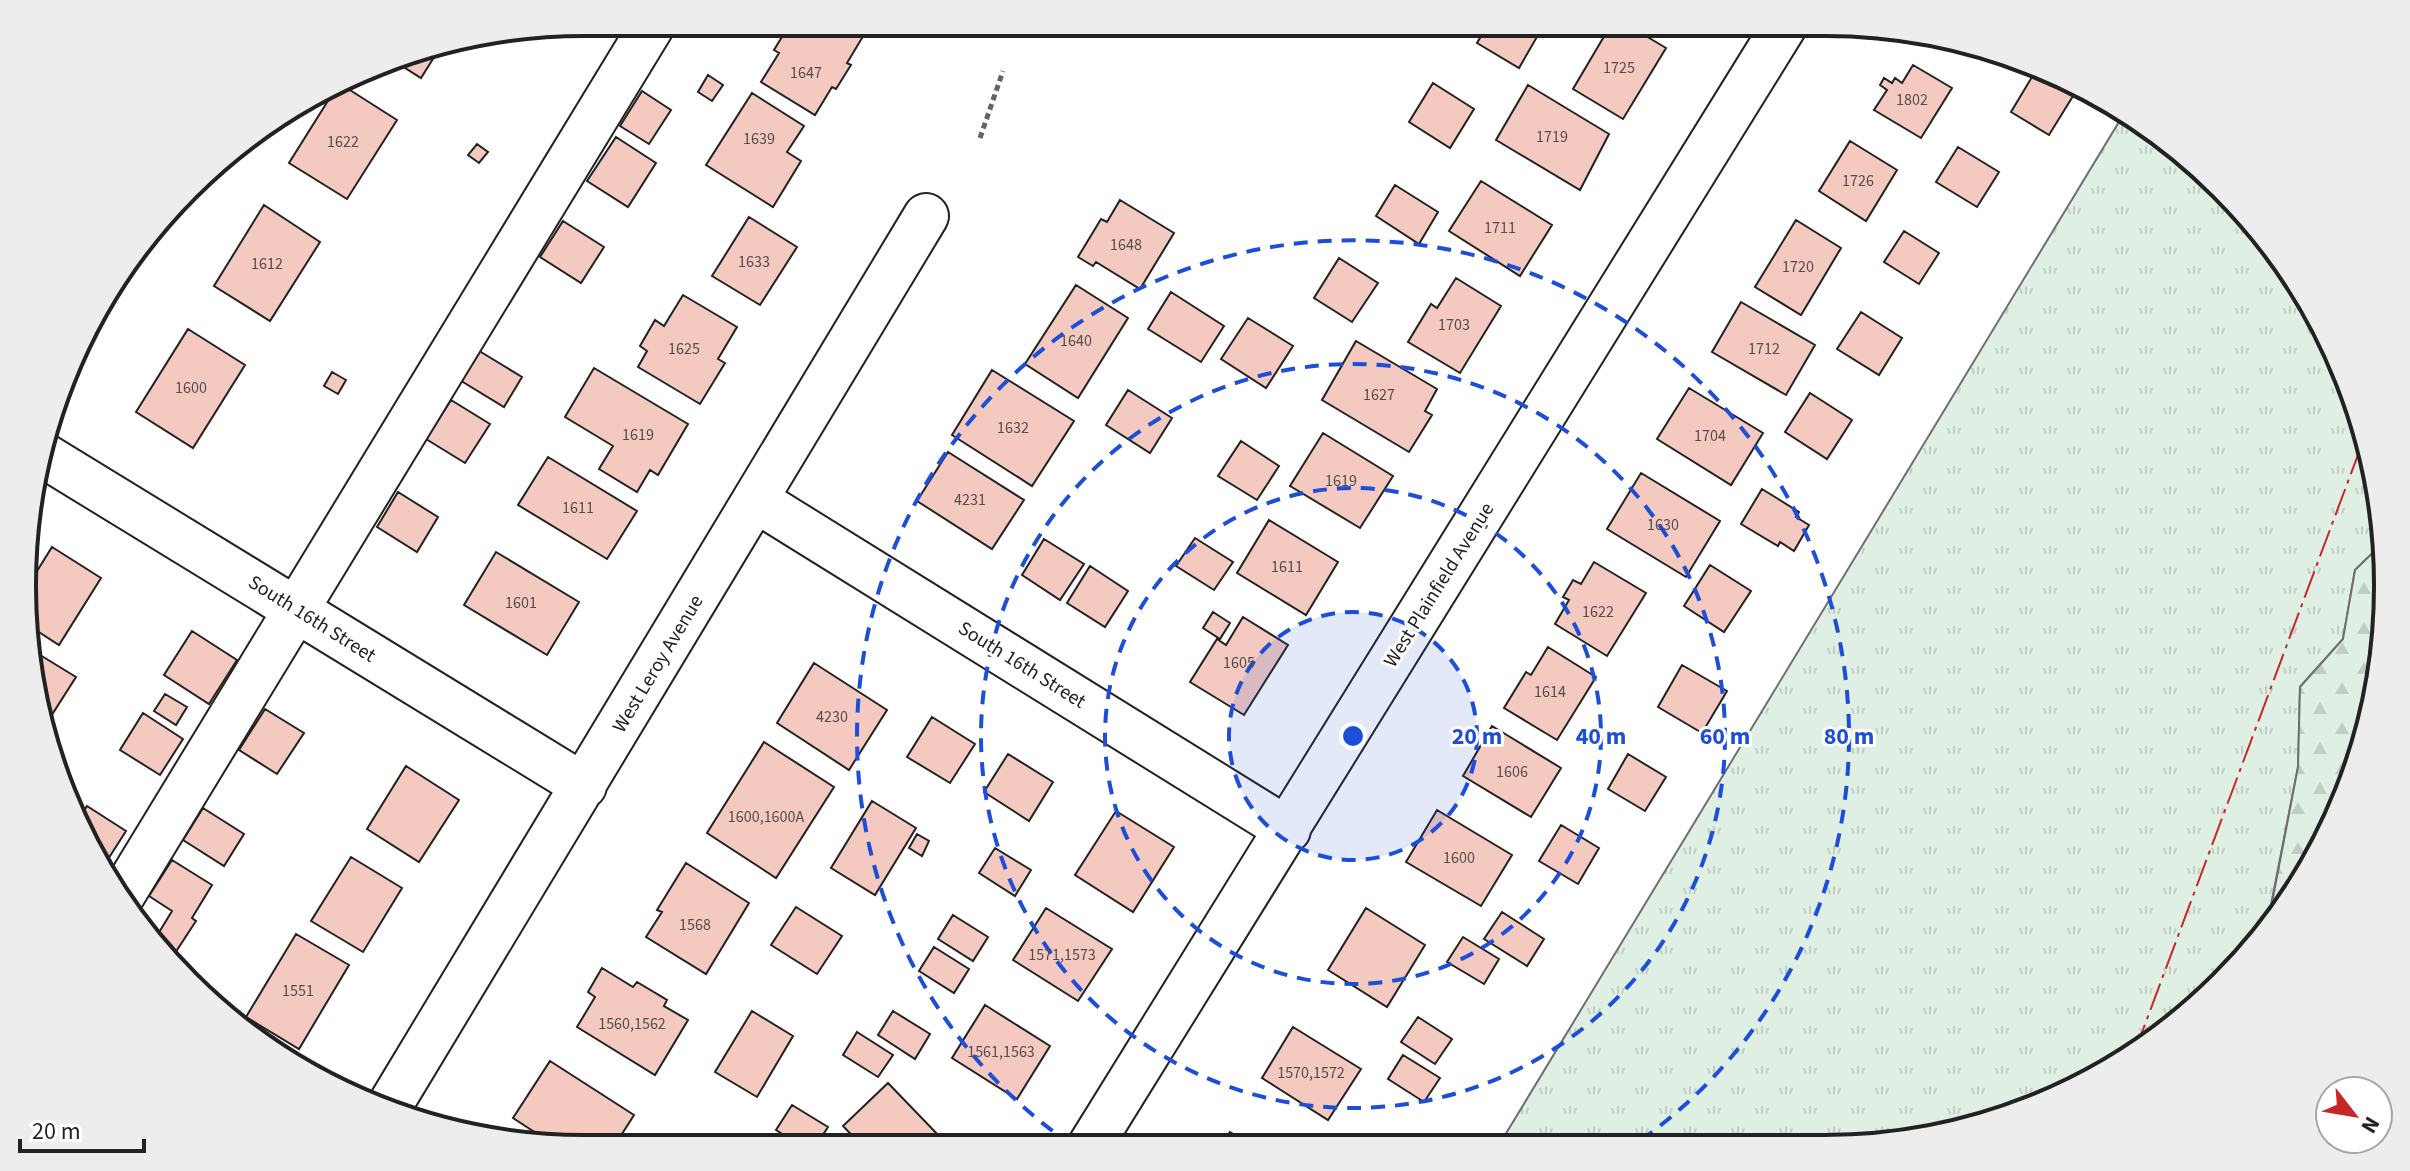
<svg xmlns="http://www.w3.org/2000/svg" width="2410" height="1171" font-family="'Source Sans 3',sans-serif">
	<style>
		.grass { fill: url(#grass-tufts); stroke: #6f6f6f; stroke-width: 2 }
		.forest { fill: url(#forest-firs); stroke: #6f6f6f; stroke-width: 2 }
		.building { fill: #f3c9c0; stroke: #222; stroke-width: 2 }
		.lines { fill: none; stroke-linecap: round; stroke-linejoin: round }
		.minor-casing { stroke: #222; stroke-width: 48 }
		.path { stroke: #646464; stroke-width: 5; stroke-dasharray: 6 4; stroke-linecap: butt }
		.minor { stroke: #fff; stroke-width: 44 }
		.power { stroke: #c62828; stroke-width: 2; stroke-dasharray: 28 6 4 6; stroke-linecap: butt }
		.ring { fill: none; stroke: #1d4ed8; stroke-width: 4; stroke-dasharray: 14 10 }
		.labels { text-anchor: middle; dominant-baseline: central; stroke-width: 6; stroke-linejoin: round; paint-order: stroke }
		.number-label { font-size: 16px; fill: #564c4a }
		.street-label { font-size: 20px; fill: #222; stroke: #fff }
		.rim { fill: none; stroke: #222; stroke-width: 4 }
		.centre { fill: #1d4ed8; stroke: #fff; stroke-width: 4 }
		.ring-label { font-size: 24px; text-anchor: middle; font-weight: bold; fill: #1d4ed8; stroke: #fff; stroke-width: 6; stroke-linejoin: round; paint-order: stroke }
	</style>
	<defs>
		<pattern id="grass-tufts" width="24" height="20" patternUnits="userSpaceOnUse" patternTransform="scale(2)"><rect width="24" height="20" fill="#e0efe3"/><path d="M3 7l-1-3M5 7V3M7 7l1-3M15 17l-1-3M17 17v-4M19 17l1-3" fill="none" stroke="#c0cdc2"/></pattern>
		<pattern id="forest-firs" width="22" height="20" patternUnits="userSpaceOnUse" patternTransform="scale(2)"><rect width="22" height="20" fill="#e0efe3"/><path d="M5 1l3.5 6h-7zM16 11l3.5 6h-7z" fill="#c0cdc2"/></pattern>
	</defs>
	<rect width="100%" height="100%" fill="#fff"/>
	<path class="grass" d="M 2125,112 L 2167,138 L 2248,214 L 2312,303 L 2358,404 L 2383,511 L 2384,542 L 2355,570 L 2343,639 L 2300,687 L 2298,767 L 2265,935 L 2167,1033 L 2040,1106 L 1898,1144 L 1499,1145 Z"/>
	<path class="forest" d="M 2384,542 L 2387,622 L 2369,731 L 2330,834 L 2266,934 L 2298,767 L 2300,687 L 2343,639 L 2355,570 Z"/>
	<path class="building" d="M 791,22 L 837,22 L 862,38 L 847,63 L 851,65 L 836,89 L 832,87 L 815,115 L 761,82 L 779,53 L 774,50 Z
		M 1489,23 L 1528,23 L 1541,30 L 1519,68 L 1477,43 Z
		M 1612,23 L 1624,23 L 1666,48 L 1623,119 L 1573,89 Z
		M 1953,38 L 1970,41 L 2014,58 L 2009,66 L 1988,53 L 1985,58 Z
		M 441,46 L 421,78 L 391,59 L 404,52 Z
		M 1913,65 L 1952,88 L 1921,138 L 1874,110 L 1887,90 L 1880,85 L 1884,78 L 1892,83 L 1895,78 L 1902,83 Z
		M 2035,72 L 2073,96 L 2049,135 L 2011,112 Z
		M 708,75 L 723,85 L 712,101 L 698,92 Z
		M 1433,83 L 1474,109 L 1450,148 L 1409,122 Z
		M 342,85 L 397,120 L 347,199 L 289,163 L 336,88 Z
		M 1528,85 L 1609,134 L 1580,190 L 1496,140 Z
		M 642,91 L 671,110 L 649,144 L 620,126 Z
		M 752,93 L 804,126 L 787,152 L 801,161 L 773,207 L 706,165 Z
		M 616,137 L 656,163 L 628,207 L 587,181 Z
		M 1850,141 L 1897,170 L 1866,221 L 1819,191 Z
		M 477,144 L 488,152 L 479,163 L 468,155 Z
		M 1958,147 L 1999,172 L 1977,207 L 1936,182 Z
		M 1481,181 L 1552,225 L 1520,276 L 1449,231 Z
		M 1395,185 L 1438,212 L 1419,244 L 1376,216 Z
		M 1120,200 L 1174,233 L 1140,289 L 1096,262 L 1093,266 L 1078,257 L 1101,219 L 1107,222 Z
		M 264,205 L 320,242 L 270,321 L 214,286 Z
		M 749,217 L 797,247 L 760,305 L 712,276 Z
		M 1796,220 L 1841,248 L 1801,315 L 1755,287 Z
		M 563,221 L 604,247 L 581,283 L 540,257 Z
		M 1904,231 L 1939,253 L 1919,284 L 1884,262 Z
		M 1339,258 L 1378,283 L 1352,322 L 1314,298 Z
		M 1456,278 L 1501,306 L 1460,373 L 1408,342 L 1431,304 L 1437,308 Z
		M 1076,285 L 1128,318 L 1078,398 L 1025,364 Z
		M 1171,292 L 1224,326 L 1201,362 L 1148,329 Z
		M 683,295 L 737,327 L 718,359 L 725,363 L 700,404 L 638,367 L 647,351 L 640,346 L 655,320 L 664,326 Z
		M 1741,302 L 1815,345 L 1786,395 L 1712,352 Z
		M 1861,312 L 1902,338 L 1879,375 L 1837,349 Z
		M 1248,318 L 1293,346 L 1266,388 L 1221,359 Z
		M 188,329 L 245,365 L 193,448 L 136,412 Z
		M 1356,341 L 1437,389 L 1425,411 L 1432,415 L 1409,452 L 1322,400 Z
		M 476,349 L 522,377 L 504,407 L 458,379 Z
		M 594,368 L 688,424 L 658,475 L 650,470 L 637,492 L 599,469 L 613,446 L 565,417 Z
		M 992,370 L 1074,421 L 1032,486 L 952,435 Z
		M 332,372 L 346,380 L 338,394 L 324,386 Z
		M 1689,388 L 1763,433 L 1731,485 L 1657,439 Z
		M 1128,390 L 1172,418 L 1150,453 L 1106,425 Z
		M 1810,393 L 1852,420 L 1827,459 L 1785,432 Z
		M 451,400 L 490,424 L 465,463 L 426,439 Z
		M 1323,433 L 1393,476 L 1360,528 L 1290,486 Z
		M 1241,441 L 1279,466 L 1257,500 L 1218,476 Z
		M 948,452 L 1024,500 L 992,549 L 917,501 Z
		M 548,457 L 637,511 L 607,559 L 518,505 Z
		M 1641,473 L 1720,521 L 1686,577 L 1607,529 Z
		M 1762,489 L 1799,512 L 1796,517 L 1809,525 L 1794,551 L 1780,542 L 1778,546 L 1741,524 Z
		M 398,492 L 438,517 L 417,552 L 377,527 Z
		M 1269,520 L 1338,562 L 1306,615 L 1237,573 Z
		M 1195,538 L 1233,562 L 1214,590 L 1176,566 Z
		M 1044,539 L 1084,564 L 1060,600 L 1022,575 Z
		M 52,547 L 101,578 L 59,645 L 28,625 L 29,584 Z
		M 496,552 L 579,602 L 547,655 L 464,605 Z
		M 1594,562 L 1646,593 L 1607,656 L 1555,624 L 1569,600 L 1563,597 L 1573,580 L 1581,584 Z
		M 1710,565 L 1751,591 L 1724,632 L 1684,606 Z
		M 1090,566 L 1128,591 L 1105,627 L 1067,603 Z
		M 1213,612 L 1230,623 L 1220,639 L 1203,628 Z
		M 1243,617 L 1288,645 L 1244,715 L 1190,682 L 1217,639 L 1226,645 Z
		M 192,631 L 237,660 L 209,704 L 164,675 Z
		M 27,647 L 76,677 L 46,724 L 27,659 Z
		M 1548,647 L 1596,677 L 1557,740 L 1504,708 L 1526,672 L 1531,675 Z
		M 814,663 L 887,710 L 849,770 L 777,723 Z
		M 1682,665 L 1727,691 L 1702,733 L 1658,707 Z
		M 165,694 L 187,707 L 176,725 L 154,711 Z
		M 265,709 L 304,733 L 277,774 L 239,750 Z
		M 143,713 L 183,739 L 160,775 L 120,750 Z
		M 932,717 L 975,744 L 950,783 L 907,757 Z
		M 1492,726 L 1561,768 L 1531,817 L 1463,776 Z
		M 764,742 L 834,787 L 776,878 L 707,833 Z
		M 1008,754 L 1053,782 L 1029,821 L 984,792 Z
		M 1628,754 L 1666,777 L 1645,811 L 1608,789 Z
		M 406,766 L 459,800 L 419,862 L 367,829 Z
		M 872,801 L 916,828 L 875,895 L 831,868 Z
		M 87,806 L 126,831 L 103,867 L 80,834 L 76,823 Z
		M 203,808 L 244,834 L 224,866 L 183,840 Z
		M 1437,810 L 1512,855 L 1481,906 L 1406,862 Z
		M 1116,811 L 1174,847 L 1133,912 L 1075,875 Z
		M 1561,825 L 1599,848 L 1578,884 L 1539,861 Z
		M 917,834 L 929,841 L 922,856 L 909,848 Z
		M 995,848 L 1031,870 L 1015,896 L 979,873 Z
		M 351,857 L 402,888 L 363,952 L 311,921 Z
		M 172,860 L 212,885 L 192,918 L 196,921 L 175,953 L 155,939 L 172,911 L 149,896 Z
		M 686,863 L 749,903 L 706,974 L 646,937 L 662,912 L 657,910 Z
		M 796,907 L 842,936 L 817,974 L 771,945 Z
		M 1046,908 L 1112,949 L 1078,1001 L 1013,960 Z
		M 1366,908 L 1425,945 L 1387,1007 L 1328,970 Z
		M 1502,912 L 1544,939 L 1527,966 L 1484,939 Z
		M 953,915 L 988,937 L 973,961 L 938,939 Z
		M 296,934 L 349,965 L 299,1049 L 246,1017 Z
		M 1463,937 L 1499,959 L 1484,984 L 1447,962 Z
		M 934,947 L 969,969 L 954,993 L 919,971 Z
		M 602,968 L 633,987 L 637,982 L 667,1000 L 664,1006 L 688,1020 L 655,1075 L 577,1027 L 595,997 L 588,992 Z
		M 985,1005 L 1050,1046 L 1017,1099 L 952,1058 Z
		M 752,1011 L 793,1036 L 757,1097 L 715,1072 Z
		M 893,1011 L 930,1034 L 915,1059 L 878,1035 Z
		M 1418,1017 L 1452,1039 L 1435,1064 L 1401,1042 Z
		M 1293,1027 L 1361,1069 L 1328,1120 L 1262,1078 Z
		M 857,1032 L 893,1055 L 878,1077 L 843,1055 Z
		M 1403,1055 L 1440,1078 L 1424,1102 L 1388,1079 Z
		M 550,1061 L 634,1115 L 613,1148 L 559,1148 L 513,1118 Z
		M 888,1083 L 942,1139 L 934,1147 L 863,1147 L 843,1126 Z
		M 792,1105 L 828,1127 L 815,1147 L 803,1147 L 776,1130 Z
		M 1230,1132 L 1252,1146 L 1221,1146 Z
		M 510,1133 L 529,1144 L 505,1141 Z
		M 1354,1136 L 1368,1146 L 1348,1146 Z"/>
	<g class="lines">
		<defs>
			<path id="minor" d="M 40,453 L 584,786
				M 756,500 L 1288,830
				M 123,894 L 654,22
				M 387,1110 L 926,216
				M 1090,1146 L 1786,23"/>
		</defs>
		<use href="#minor" class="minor-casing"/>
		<path class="path" d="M 980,138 L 1003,71"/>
		<use href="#minor" class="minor"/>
		<path class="power" d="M 2135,1051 L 2365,436"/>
	</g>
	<circle cx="1353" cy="736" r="124" fill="#1d4ed8" fill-opacity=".12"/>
	<g class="ring">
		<circle cx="1353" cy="736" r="124"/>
		<circle cx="1353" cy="736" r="248"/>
		<circle cx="1353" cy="736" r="372"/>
		<path d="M1072 1145A496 496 0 1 1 1634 1145"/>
	</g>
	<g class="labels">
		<g class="number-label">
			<text x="1619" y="68">1725</text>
			<text x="806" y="73">1647</text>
			<text x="1912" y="100">1802</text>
			<text x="1552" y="137">1719</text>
			<text x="759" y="139">1639</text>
			<text x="343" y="142">1622</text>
			<text x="1858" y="181">1726</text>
			<text x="1500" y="228">1711</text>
			<text x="1126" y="245">1648</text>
			<text x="754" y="262">1633</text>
			<text x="267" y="264">1612</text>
			<text x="1798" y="267">1720</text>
			<text x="1454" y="325">1703</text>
			<text x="1076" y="341">1640</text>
			<text x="684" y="349">1625</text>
			<text x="1764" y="349">1712</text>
			<text x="191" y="388">1600</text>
			<text x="1379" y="395">1627</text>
			<text x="1013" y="428">1632</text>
			<text x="638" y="435">1619</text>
			<text x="1710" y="436">1704</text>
			<text x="1341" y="481">1619</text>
			<text x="970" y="500">4231</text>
			<text x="578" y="508">1611</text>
			<text x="1663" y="525">1630</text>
			<text x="1287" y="567">1611</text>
			<text x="521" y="603">1601</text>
			<text x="1598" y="612">1622</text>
			<text x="1239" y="663">1605</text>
			<text x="1550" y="692">1614</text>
			<text x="832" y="717">4230</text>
			<text x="1512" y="772">1606</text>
			<text x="766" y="817">1600,1600A</text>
			<text x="1459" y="858">1600</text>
			<text x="695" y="925">1568</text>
			<text x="1062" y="955">1571,1573</text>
			<text x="298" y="991">1551</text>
			<text x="632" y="1024">1560,1562</text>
			<text x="1001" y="1052">1561,1563</text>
			<text x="1311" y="1073">1570,1572</text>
		</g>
		<g class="street-label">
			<text transform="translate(1439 585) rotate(-58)">West Plainfield Avenue</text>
			<text transform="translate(312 619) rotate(32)">South 16th Street</text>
			<text transform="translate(658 664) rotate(-59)">West Leroy Avenue</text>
			<text transform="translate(1022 665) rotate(32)">South 16th Street</text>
		</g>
	</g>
	<path d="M0 0H2410V1171H0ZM585 36H1825A549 549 0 0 1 2374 585V586A549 549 0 0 1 1825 1135H585A549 549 0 0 1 36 586V585A549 549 0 0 1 585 36Z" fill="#ededed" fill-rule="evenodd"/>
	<path class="rim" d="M585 36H1825A549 549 0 0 1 2374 585V586A549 549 0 0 1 1825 1135H585A549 549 0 0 1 36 586V585A549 549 0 0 1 585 36Z"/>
	<circle cx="1353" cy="736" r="12" class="centre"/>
	<g class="ring-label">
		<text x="1477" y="744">20 m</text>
		<text x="1601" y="744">40 m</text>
		<text x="1725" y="744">60 m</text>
		<text x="1849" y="744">80 m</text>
	</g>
	<g transform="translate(2354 1115) rotate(121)"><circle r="38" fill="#ffffff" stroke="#a7a7a7" stroke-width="2"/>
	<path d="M0-6L14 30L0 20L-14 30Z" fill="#c62828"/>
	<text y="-12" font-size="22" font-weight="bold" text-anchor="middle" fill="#222222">N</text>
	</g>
	<path d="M20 1139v12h124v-12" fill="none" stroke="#222222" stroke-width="4"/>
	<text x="32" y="1139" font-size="24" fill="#222222" stroke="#ffffff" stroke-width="6" paint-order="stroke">20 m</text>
</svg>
